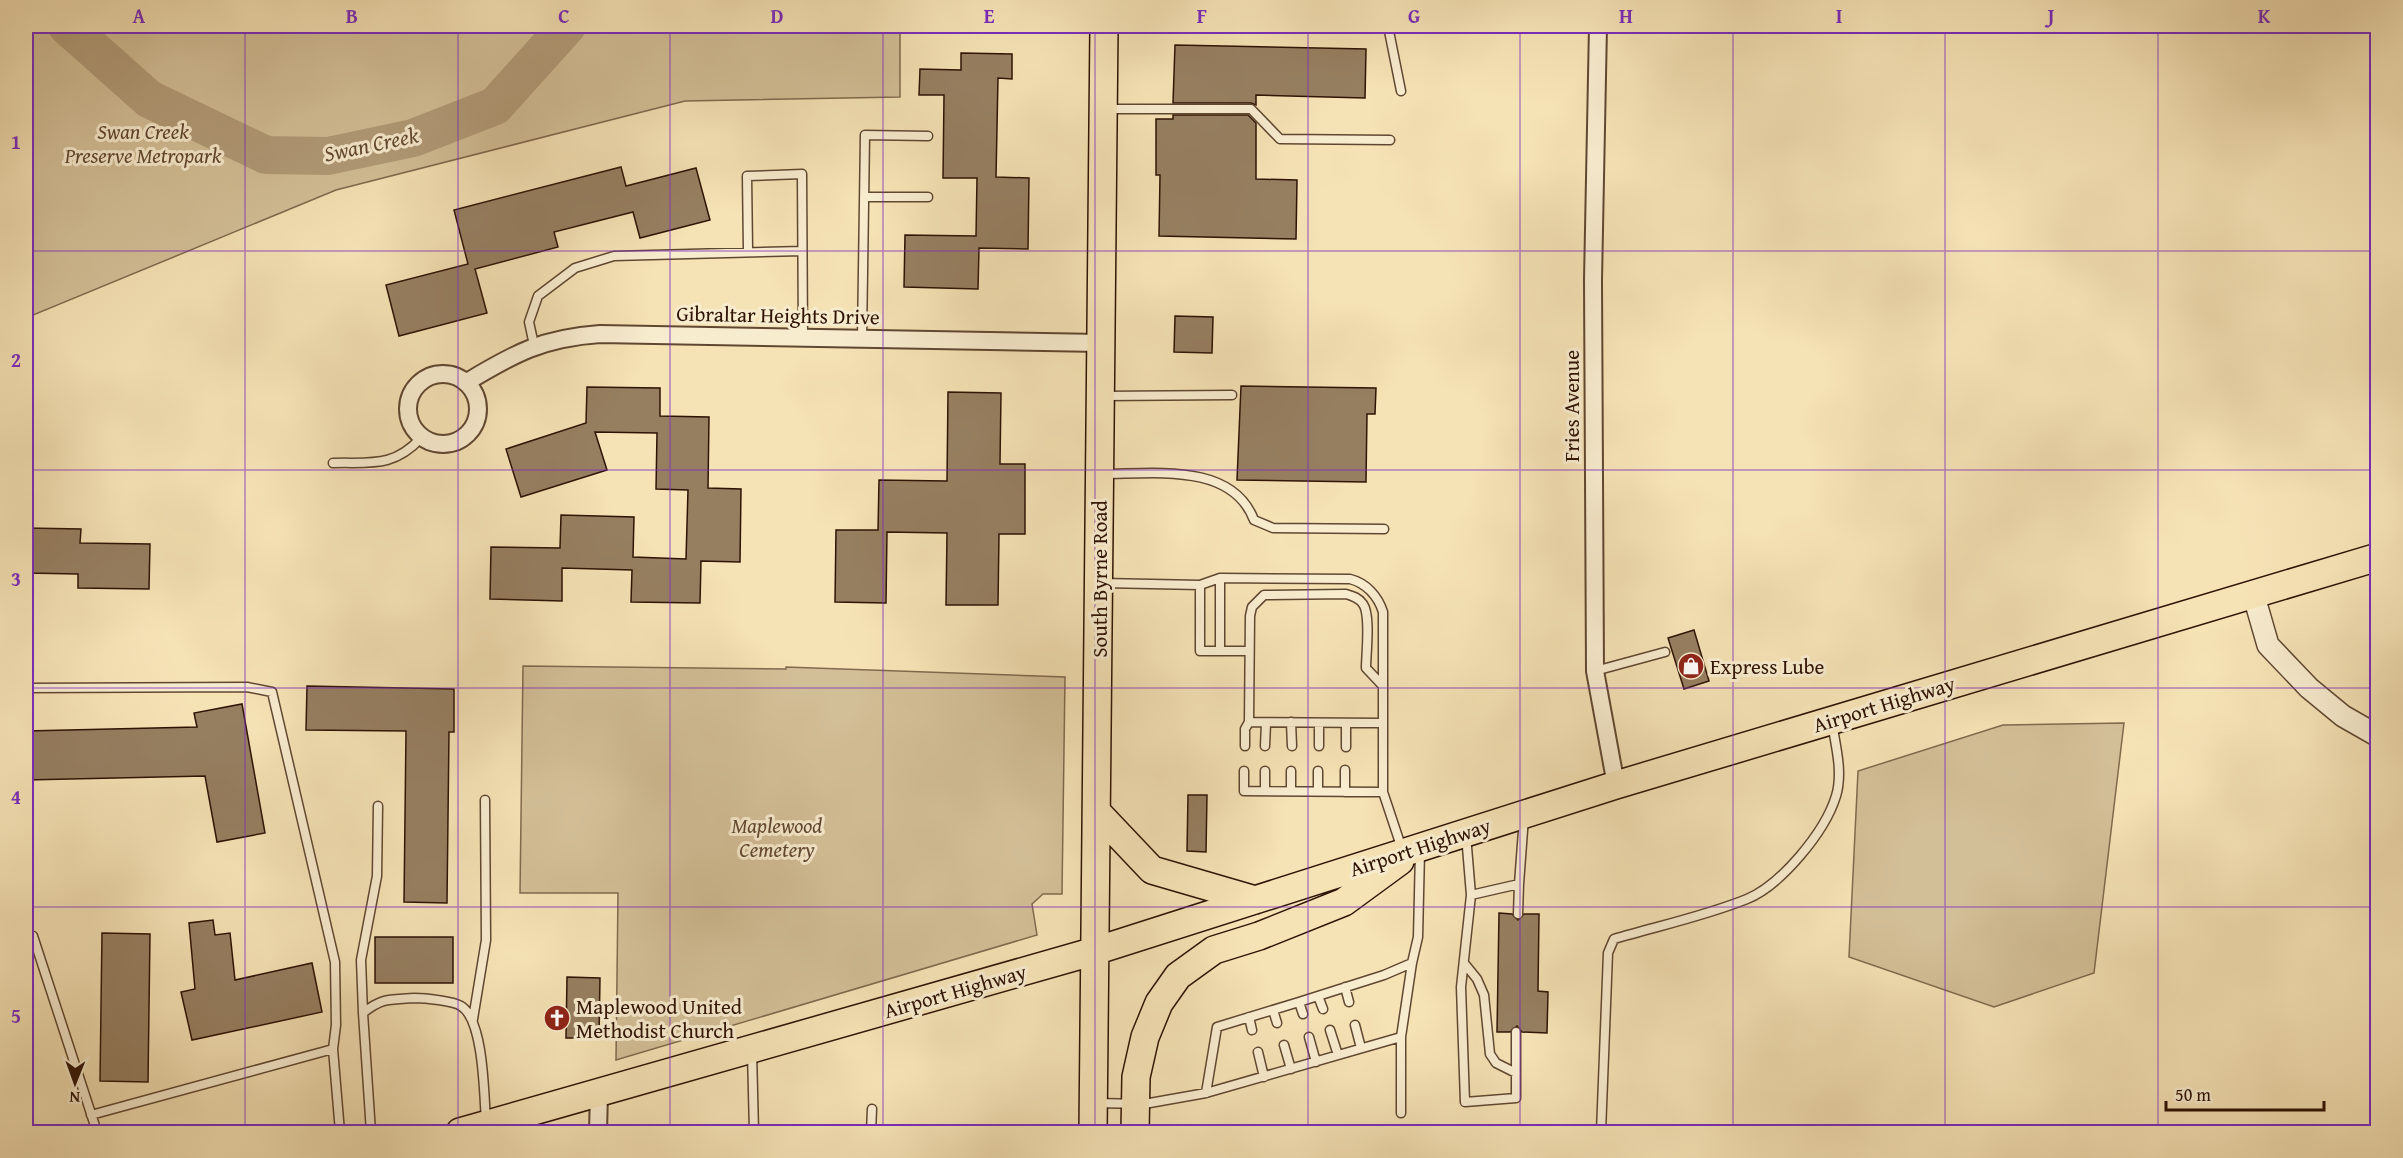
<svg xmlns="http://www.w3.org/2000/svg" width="2403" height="1158" font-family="'Gentium Book Plus',serif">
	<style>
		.green { fill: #d3bf97; stroke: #81694e; stroke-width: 1.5 }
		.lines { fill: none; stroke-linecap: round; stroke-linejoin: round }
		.river { stroke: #b29c79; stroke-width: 38 }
		.building { fill: #967f61; stroke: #2f1305; stroke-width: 1.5 }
		.service-casing { stroke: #604731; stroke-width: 11 }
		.minor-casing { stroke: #604731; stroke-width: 20 }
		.tertiary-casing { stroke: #604731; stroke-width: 24 }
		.primary-casing { stroke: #2f1305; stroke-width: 30 }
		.service { stroke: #f8eccf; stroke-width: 8 }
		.minor { stroke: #f8eccf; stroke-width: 16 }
		.tertiary { stroke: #f8eccf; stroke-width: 21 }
		.primary { stroke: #f5e2b5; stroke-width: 27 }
		.grid { fill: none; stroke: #7b2cbf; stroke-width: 1.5; stroke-opacity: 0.55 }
		.labels { text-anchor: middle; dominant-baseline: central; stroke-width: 6; stroke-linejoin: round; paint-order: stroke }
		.park-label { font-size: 21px; font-style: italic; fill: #604731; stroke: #f8eccf }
		.street-label { font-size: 21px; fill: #2f1305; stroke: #f8eccf }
		.poi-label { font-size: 21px; fill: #2f1305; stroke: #f8eccf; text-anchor: start }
		.water-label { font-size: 22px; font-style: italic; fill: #634a33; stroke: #f8eccf }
		.neatline { fill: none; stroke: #7b2cbf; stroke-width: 2 }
		.grid-label { font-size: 20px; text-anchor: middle; font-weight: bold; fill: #7b2cbf }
	</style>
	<rect width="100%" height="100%" fill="#f5e2b5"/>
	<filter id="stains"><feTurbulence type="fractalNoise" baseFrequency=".00333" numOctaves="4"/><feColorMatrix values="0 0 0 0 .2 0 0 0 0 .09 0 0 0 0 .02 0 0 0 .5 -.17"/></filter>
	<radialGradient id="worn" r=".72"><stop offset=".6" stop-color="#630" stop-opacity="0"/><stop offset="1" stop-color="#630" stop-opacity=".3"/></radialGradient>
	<path class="green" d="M 26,26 L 900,26 L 900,97 L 685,101 L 336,190 L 26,318 Z
		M 523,666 L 786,669 L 786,667 L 1065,677 L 1062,894 L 1043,894 L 1032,904 L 1037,935 L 616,1060 L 618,893 L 520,893 Z
		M 2124,723 L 2094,973 L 1994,1007 L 1849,957 L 1858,771 L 2003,725 Z"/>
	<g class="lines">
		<path class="river" d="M 67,26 L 149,99 L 266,155 L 328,156 L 413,138 L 495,106 L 567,26"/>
	</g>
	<path class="building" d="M 1175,45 L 1366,49 L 1365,98 L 1256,95 L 1256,105 L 1251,103 L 1173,103 Z
		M 961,53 L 1012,54 L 1012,79 L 998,78 L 996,177 L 1029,178 L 1028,249 L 979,248 L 978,289 L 904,287 L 905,235 L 976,236 L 977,178 L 943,178 L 944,95 L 919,95 L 920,69 L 961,70 Z
		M 1173,115 L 1248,115 L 1256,123 L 1256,179 L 1297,180 L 1296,239 L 1159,236 L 1160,175 L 1156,175 L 1156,119 L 1173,119 Z
		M 621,167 L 626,186 L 696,168 L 710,220 L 640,238 L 633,212 L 554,232 L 558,247 L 475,269 L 487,313 L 399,336 L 386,285 L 468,264 L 454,210 Z
		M 1175,316 L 1213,317 L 1212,353 L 1174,352 Z
		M 1241,386 L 1376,388 L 1375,414 L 1367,414 L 1366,482 L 1237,480 Z
		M 587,387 L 660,388 L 660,416 L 709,417 L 708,488 L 741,489 L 740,562 L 701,561 L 700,603 L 631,602 L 632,570 L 562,568 L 562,601 L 490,599 L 491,547 L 560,548 L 561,515 L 634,517 L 633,557 L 686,559 L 688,490 L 656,489 L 657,433 L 595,432 L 607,470 L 521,497 L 506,449 L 586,423 Z
		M 948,392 L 1001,393 L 1000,464 L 1025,464 L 1025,534 L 999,534 L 998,605 L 946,605 L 947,533 L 887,532 L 886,603 L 835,602 L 836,530 L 878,530 L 879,480 L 947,481 Z
		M 26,528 L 81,529 L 80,543 L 150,544 L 149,589 L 78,588 L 78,574 L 26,573 Z
		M 1694,630 L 1709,681 L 1684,689 L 1668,638 Z
		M 307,686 L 454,689 L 454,732 L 449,732 L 447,903 L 404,902 L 406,731 L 306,730 Z
		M 242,704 L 265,833 L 217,842 L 205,776 L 26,780 L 26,731 L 197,727 L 194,713 Z
		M 1188,795 L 1207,795 L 1206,852 L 1187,851 Z
		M 1499,913 L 1512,914 L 1518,920 L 1524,914 L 1539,914 L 1538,991 L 1548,992 L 1547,1033 L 1522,1032 L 1517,1026 L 1510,1032 L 1497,1032 Z
		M 213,920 L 215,935 L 230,933 L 235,980 L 312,963 L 322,1012 L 192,1040 L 181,992 L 195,989 L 189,923 Z
		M 102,933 L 150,934 L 148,1082 L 100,1081 Z
		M 375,937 L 453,937 L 453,983 L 375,983 Z
		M 567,977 L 600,978 L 599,1038 L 566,1038 Z"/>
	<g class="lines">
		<defs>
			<path id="service" d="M 1388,26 L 1401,91
				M 1106,109 L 1251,109 L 1280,139 L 1390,140
				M 864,197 L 928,197
				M 748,250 L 747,176 L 802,174 L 803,338
				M 862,339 L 865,135 L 928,136
				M 534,345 L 529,322 L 538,296 L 575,268 L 614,256 L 802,251
				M 1103,396 L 1232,395
				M 333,463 C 371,462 393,468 421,438
				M 1102,474 C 1153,474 1232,462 1254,520 L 1273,528 L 1384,529
				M 1102,583 L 1200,585 L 1200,651 L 1220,651 L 1220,578
				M 1200,585 L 1220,578 L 1350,579 C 1366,583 1378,596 1383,612 L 1383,792 L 1402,849
				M 1220,651 L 1249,651
				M 1595,671 L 1665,652
				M 26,688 L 247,687 L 272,692 L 335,962 L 336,1025 L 333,1049 L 91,1115
				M 1249,722 L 1383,723
				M 1291,722 L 1292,746
				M 1245,746 L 1245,729 L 1249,722 L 1250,616 L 1252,607 L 1264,595 L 1346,594 C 1353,596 1359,598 1363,604 C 1371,615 1366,654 1366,668 L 1383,686
				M 1265,746 L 1266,723
				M 1319,746 L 1319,723
				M 1346,747 L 1346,723
				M 1244,771 L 1244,791 L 1383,792
				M 1265,791 L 1265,771
				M 1291,791 L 1291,771
				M 1318,791 L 1318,771
				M 1345,792 L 1345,770
				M 1466,835 L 1471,895 L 1519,884 L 1524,817
				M 1471,895 L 1461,987 L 1465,1102 L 1516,1098 L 1516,1032
				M 1518,914 L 1519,884
				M 26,940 L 33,936 L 97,1132
				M 1464,963 L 1477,979 L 1484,995 L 1490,1054 L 1496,1063 L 1516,1073
				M 1345,987 L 1349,1002
				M 1318,996 L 1323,1009
				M 1273,1010 L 1277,1023
				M 363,1013 L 361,960 L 377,876 L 378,806
				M 1303,1014 L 1299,1002 L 1384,975 L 1412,963 L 1418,937 L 1420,851
				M 1249,1017 L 1252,1030
				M 473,1019 L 486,940 L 485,800
				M 1355,1025 L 1361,1048
				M 1330,1030 L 1338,1055
				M 1309,1037 L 1316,1062
				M 1284,1045 L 1291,1069
				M 333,1049 L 340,1132
				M 752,1052 L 754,1132
				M 1258,1052 L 1264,1077
				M 1206,1093 L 1217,1027 L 1299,1002
				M 1096,1103 L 1144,1104 L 1206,1093 L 1401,1037
				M 1401,1113 L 1401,1037 L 1412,963
				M 371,1132 L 363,1013 C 383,997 390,1000 415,998 C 424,998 454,1001 461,1006 C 484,1020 484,1096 486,1122
				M 871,1132 L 872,1109
				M 1601,1132 L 1608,953 L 1614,939 C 1658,926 1705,916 1747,899 C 1781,885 1825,832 1836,796 C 1843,773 1836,747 1832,723"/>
			<path id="minor" d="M 1598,26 L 1593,280 L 1595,671 L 1616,785
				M408 409a35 35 0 1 1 70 0a35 35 0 1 1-70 0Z
				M 467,382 C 515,353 543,338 600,334 L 1100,343
				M 598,1132 L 599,1092"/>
			<path id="tertiary" d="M 2253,593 L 2268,645 L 2309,688 L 2343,716 L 2378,736"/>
			<path id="primary" d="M 1097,812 L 1152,870 L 1255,900
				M 460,1132 L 1095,951 L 1616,785 L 2378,557
				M 1093,1132 L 1104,26
				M 1135,1132 L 1136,1077 L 1145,1037 L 1159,1003 L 1178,976 L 1214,950 L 1259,936 L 1344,902 L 1400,861"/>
		</defs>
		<use href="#service" class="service-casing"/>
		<use href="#minor" class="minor-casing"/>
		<use href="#tertiary" class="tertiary-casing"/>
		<use href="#primary" class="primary-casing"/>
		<use href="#service" class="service"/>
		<use href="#minor" class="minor"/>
		<use href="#tertiary" class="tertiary"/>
		<use href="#primary" class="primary"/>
	</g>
	<path class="grid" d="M 245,26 L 245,1132M 458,26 L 458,1132M 670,26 L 670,1132M 883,26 L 883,1132M 1095,26 L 1095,1132M 1308,26 L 1308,1132M 1520,26 L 1520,1132M 1733,26 L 1733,1132M 1945,26 L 1945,1132M 2158,26 L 2158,1132M 26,251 L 2378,251M 26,470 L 2378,470M 26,688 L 2378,688M 26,907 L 2378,907"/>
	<defs>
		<symbol id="shop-disc" viewBox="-11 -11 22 22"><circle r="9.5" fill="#8f2418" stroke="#f8eccf"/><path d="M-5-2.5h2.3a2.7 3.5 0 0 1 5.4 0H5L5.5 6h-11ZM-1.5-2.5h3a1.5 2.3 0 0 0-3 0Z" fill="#fff"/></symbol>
		<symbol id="church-disc" viewBox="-11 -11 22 22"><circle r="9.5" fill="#8f2418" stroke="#f8eccf"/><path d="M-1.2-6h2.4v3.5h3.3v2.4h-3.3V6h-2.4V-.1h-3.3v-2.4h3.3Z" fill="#fff"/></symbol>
	</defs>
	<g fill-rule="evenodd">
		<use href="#shop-disc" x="1676" y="651" width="30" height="30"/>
		<use href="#church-disc" x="542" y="1003" width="30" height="30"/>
	</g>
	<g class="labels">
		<g class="park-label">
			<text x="143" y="131">Swan Creek<tspan x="143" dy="24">Preserve Metropark</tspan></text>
			<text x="777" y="825">Maplewood<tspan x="777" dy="24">Cemetery</tspan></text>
		</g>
		<g class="street-label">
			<text transform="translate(778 315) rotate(1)">Gibraltar Heights Drive</text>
			<text transform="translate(1571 406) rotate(-90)">Fries Avenue</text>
			<text transform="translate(1099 579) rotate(-90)">South Byrne Road</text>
			<text transform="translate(1884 704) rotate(-17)">Airport Highway</text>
			<text transform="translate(1420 847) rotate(-18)">Airport Highway</text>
			<text transform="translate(955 991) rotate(-16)">Airport Highway</text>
		</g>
		<g class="poi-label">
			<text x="1710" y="666">Express Lube</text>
			<text x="576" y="1006">Maplewood United<tspan x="576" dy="24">Methodist Church</tspan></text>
		</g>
		<g class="water-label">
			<text transform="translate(371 144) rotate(-12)">Swan Creek</text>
		</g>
	</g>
	<rect width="2403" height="1158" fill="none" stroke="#f5e2b5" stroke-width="66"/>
	<g transform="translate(75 1083) rotate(181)" stroke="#f8eccf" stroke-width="4.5" paint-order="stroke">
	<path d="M0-4.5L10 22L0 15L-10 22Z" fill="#2f1305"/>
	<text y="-9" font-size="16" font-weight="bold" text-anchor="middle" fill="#2f1305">N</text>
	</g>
	<path d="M2166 1101v9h158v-9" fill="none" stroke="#2f1305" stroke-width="3"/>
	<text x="2175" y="1101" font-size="18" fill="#2f1305" stroke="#f8eccf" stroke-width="4.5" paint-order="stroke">50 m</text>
	<rect x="33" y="33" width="2337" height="1092" class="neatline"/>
	<g class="grid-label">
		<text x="139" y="23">A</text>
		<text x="352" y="23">B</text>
		<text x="564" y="23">C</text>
		<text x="777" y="23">D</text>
		<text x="989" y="23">E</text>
		<text x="1202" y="23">F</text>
		<text x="1414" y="23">G</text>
		<text x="1626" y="23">H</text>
		<text x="1839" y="23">I</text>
		<text x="2051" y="23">J</text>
		<text x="2264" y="23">K</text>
		<text x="16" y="149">1</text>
		<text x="16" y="367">2</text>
		<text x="16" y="586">3</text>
		<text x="16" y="804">4</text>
		<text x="16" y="1023">5</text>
	</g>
	<rect width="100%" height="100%" filter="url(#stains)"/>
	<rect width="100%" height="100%" fill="url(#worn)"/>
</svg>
